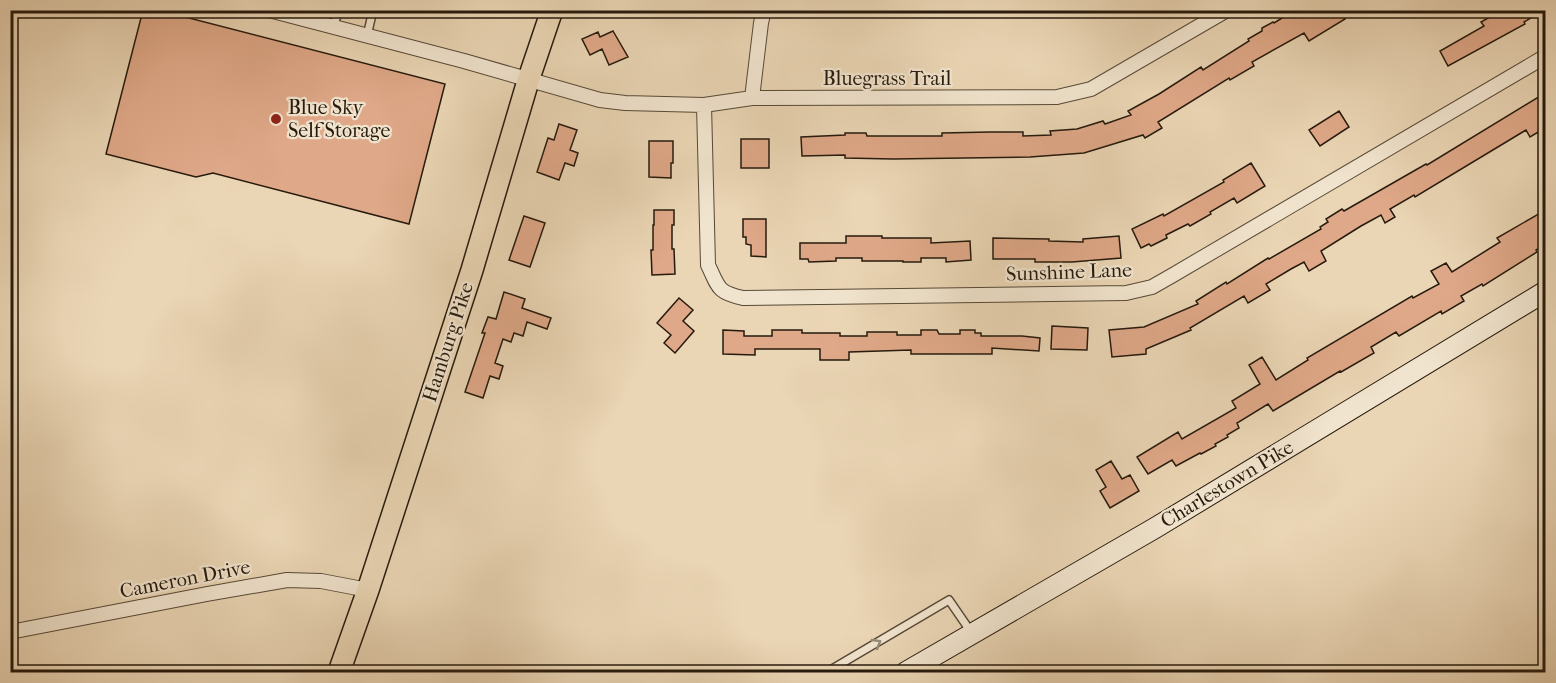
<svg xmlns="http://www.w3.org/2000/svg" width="1556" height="683" font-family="'IM FELL French Canon',serif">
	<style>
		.building { fill: #dfa888; stroke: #261a0d; stroke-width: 1.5 }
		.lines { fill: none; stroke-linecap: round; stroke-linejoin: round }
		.lane-casing { stroke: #574937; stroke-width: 10 }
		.street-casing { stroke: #574937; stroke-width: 16 }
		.secondary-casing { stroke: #261a0d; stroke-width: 22 }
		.primary-casing { stroke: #261a0d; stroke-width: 24 }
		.lane { stroke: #f1e4ce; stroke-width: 7 }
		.street { stroke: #f1e4ce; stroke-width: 14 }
		.secondary { stroke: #f1e4ce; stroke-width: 20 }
		.primary { stroke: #ead5b4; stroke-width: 21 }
		.oneway { stroke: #968977 }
		.poi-dot { fill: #8f2418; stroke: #f1e4ce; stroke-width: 2 }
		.labels { text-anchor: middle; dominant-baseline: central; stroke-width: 4.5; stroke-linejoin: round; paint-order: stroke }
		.street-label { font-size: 20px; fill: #261a0d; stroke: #f1e4ce }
		.poi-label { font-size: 20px; fill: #261a0d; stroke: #f1e4ce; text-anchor: start }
	</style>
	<rect width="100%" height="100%" fill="#ead5b4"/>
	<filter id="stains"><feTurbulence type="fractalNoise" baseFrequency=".00333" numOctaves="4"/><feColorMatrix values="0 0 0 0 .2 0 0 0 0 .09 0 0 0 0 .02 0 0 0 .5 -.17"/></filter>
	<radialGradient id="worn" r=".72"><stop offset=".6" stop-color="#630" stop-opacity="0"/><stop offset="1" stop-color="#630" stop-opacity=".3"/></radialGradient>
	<path class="building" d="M 143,10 L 158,10 L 445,84 L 409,224 L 213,173 L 196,177 L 106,154 Z
		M 1295,10 L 1339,10 L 1345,19 L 1309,41 L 1304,33 L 1252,62 L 1254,66 L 1230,80 L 1229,78 L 1158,122 L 1162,128 L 1145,138 L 1143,135 L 1084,153 L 1030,157 L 893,159 L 845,158 L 845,155 L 802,156 L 801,137 L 845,135 L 845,133 L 866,133 L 867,136 L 942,136 L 942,133 L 990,132 L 1023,132 L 1023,136 L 1051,135 L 1050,131 L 1077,129 L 1103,121 L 1105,124 L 1131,115 L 1128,111 L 1159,94 L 1201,67 L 1203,70 L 1249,41 L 1248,39 L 1262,31 L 1262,28 L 1273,22 L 1274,23 Z
		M 1502,10 L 1544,10 L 1524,22 L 1525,24 L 1448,66 L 1440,51 L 1484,26 L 1481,22 Z
		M 613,31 L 628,57 L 609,65 L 602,49 L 590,55 L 582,39 L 598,32 L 600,37 Z
		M 1545,93 L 1545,128 L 1530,137 L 1526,130 L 1415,197 L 1414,195 L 1390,209 L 1395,217 L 1385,223 L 1381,215 L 1361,226 L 1321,251 L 1326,261 L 1309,271 L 1304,262 L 1291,269 L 1266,284 L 1270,290 L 1248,303 L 1244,296 L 1190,328 L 1191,330 L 1146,349 L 1146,354 L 1112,357 L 1109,330 L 1144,327 L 1198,304 L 1196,301 L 1226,282 L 1227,284 L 1268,258 L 1269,259 L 1321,229 L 1320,227 L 1328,222 L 1326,219 L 1342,209 L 1344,211 L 1426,164 L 1427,165 Z
		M 1339,111 L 1349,127 L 1320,146 L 1309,130 Z
		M 559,124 L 577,130 L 570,150 L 578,153 L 574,166 L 565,163 L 559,180 L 537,172 L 548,138 L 554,140 Z
		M 741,139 L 769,139 L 769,168 L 741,168 Z
		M 649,141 L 673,141 L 673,163 L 671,163 L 671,178 L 649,177 Z
		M 1251,163 L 1265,186 L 1237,203 L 1234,198 L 1210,212 L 1211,214 L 1190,226 L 1188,224 L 1166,235 L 1167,238 L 1151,246 L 1149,244 L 1141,248 L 1132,229 L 1163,214 L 1164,216 L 1224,182 L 1223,180 Z
		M 654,210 L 674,210 L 674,225 L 672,225 L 672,249 L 674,249 L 675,274 L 652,275 L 651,250 L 653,250 L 653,225 L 654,225 Z
		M 1542,212 L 1545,218 L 1545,244 L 1536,250 L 1537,252 L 1483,286 L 1482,284 L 1461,296 L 1464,301 L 1442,314 L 1441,311 L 1399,336 L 1396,332 L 1371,347 L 1374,353 L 1341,372 L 1340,371 L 1273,411 L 1268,404 L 1237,423 L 1239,428 L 1227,435 L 1228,437 L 1215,444 L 1216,446 L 1201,454 L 1200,453 L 1176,466 L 1172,460 L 1148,474 L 1137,457 L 1178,432 L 1182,439 L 1236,408 L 1232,401 L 1260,384 L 1249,365 L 1262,357 L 1276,380 L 1308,360 L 1307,358 L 1412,296 L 1413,298 L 1439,284 L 1431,271 L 1446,263 L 1452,272 L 1500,242 L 1497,238 Z
		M 524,216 L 545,223 L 530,267 L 509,260 Z
		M 743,219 L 766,219 L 766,257 L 751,256 L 751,245 L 746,244 L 746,237 L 743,237 Z
		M 846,236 L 882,236 L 882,238 L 931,238 L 931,243 L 970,241 L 971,260 L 946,262 L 946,258 L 921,258 L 921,262 L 903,262 L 903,261 L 862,261 L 862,258 L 836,258 L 836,261 L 809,262 L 808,259 L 800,259 L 800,243 L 846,243 Z
		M 1119,236 L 1121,258 L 1072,262 L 1035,262 L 1035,259 L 993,259 L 993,238 L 1049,239 L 1049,241 L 1083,242 L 1083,239 Z
		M 504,292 L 525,299 L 522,308 L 551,318 L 547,329 L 527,322 L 523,336 L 514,333 L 511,342 L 503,339 L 495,363 L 503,366 L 499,379 L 490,376 L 483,398 L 465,392 L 485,333 L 482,333 L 488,317 L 496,319 Z
		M 679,298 L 693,310 L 683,321 L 694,331 L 675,353 L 664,343 L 671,335 L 657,323 Z
		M 1052,326 L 1088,328 L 1087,350 L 1051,349 Z
		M 723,330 L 744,331 L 744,336 L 772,336 L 772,330 L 802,330 L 802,333 L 840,333 L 840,336 L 867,336 L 867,332 L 897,332 L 897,335 L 921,335 L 921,330 L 937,330 L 939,334 L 960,334 L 960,330 L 975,330 L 975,333 L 981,333 L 981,336 L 1022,336 L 1040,338 L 1039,351 L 992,348 L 992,354 L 911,354 L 911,350 L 849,352 L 849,360 L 820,360 L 820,349 L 755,349 L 755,355 L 723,354 Z
		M 1111,461 L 1122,479 L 1130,475 L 1139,491 L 1110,508 L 1100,491 L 1106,487 L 1096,470 Z"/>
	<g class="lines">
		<defs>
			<path id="lane" d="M 333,27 L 339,10
				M 367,36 L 373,10
				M 827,672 L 949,600 L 971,632"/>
			<path id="street" d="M 269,10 L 464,61 L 600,100 L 625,103 L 704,105 L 752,98 L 1057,97 L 1091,89 L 1227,10
				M 752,98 L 761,23 L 764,10
				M 704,105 L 708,265 C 719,288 717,292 743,298 L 1126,293 L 1152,287 L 1173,275 L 1546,56
				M 10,632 L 207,594 L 287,580 L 321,581 L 368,590"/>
			<path id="secondary" d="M 906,672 L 1155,528 L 1546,291"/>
			<path id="primary" d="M 339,672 L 368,590 L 472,270 L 528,81 L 552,10"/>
		</defs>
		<use href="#lane" class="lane-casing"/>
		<use href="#street" class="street-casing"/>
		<use href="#secondary" class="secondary-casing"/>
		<use href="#primary" class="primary-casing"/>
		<use href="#lane" class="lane"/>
		<use href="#street" class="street"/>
		<use href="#secondary" class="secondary"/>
		<use href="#primary" class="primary"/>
	</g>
	<defs><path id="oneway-chevron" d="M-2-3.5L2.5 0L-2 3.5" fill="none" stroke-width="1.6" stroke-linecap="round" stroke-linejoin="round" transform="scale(1.5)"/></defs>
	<use class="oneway" href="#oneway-chevron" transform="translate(877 643) rotate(-31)"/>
	<circle class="poi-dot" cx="276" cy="119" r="6"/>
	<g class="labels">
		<g class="street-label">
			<text x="887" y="78">Bluegrass Trail</text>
			<text transform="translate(1069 272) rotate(-2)">Sunshine Lane</text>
			<text transform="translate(448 342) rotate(-72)">Hamburg Pike</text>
			<text transform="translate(1227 484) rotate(-31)">Charlestown Pike</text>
			<text transform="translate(185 579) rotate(-11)">Cameron Drive</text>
		</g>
		<g class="poi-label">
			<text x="288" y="107">Blue Sky<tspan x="288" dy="23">Self Storage</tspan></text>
		</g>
	</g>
	<rect width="1556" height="683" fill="none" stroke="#ead5b4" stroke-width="36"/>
	<rect x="12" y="12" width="1532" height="659" fill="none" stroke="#261a0d" stroke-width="3"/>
	<rect x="18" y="18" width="1520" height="647" fill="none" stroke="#261a0d" stroke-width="1.5"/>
	<rect width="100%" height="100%" filter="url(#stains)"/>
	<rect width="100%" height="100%" fill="url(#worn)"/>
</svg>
